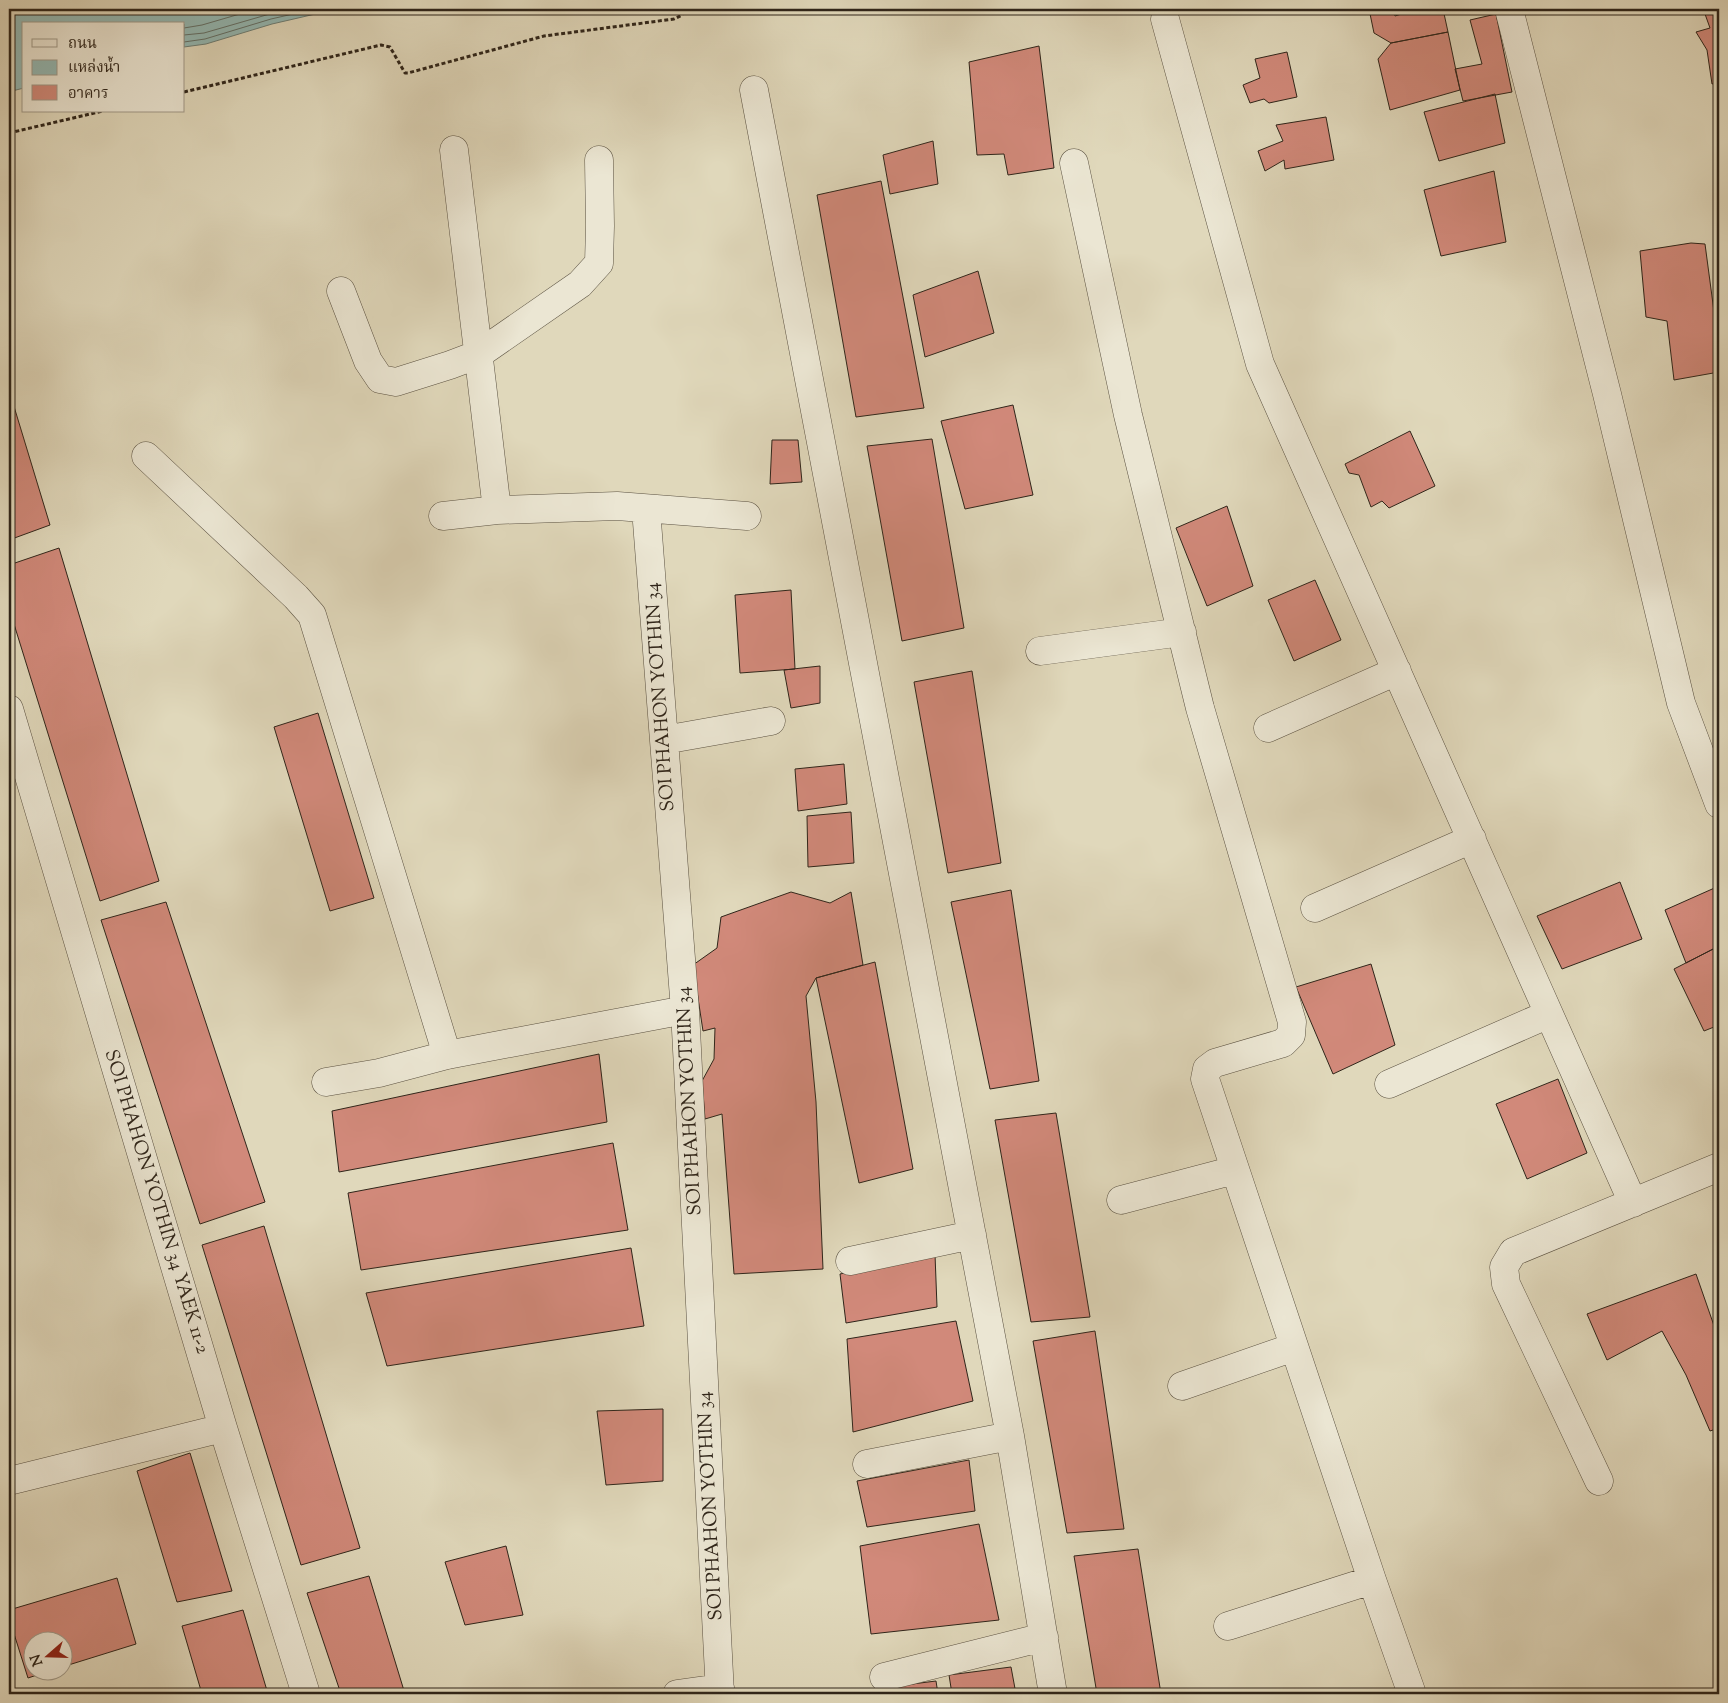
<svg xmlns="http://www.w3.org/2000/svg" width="1728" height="1703" font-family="'Sorts Mill Goudy','Noto Serif Thai',serif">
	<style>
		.water { fill: #94b9b4; stroke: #6c7e76 }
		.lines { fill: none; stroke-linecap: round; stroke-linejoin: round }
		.shore { stroke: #626f67; stroke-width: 1 }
		.building { fill: #d1897a; stroke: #2f251a }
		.minor-casing { stroke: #5b5242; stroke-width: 29 }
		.path { stroke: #2f251a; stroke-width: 3; stroke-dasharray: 4 2.5; stroke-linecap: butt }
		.minor { stroke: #ebe6d3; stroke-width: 28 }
		.labels { text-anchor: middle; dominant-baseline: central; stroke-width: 5; stroke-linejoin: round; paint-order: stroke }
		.street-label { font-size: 19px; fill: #2f251a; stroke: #ebe6d3 }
	</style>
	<rect width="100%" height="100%" fill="#e0d8bb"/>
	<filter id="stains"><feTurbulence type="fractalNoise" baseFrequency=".004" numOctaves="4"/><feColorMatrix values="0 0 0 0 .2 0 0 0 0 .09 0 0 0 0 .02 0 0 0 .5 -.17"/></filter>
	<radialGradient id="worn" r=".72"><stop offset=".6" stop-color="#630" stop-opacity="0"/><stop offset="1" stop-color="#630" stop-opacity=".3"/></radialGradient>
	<path class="water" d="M 9,9 L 337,9 L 272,24 L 206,44 L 184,47 L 184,24 L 24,24 L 24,88 L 12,91 L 9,81 Z"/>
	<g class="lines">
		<path class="shore" d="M 184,28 L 202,25 L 257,9
			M 184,35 L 204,33 L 287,9
			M 184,42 L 205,39 L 271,19 L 315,9"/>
	</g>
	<path class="building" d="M 1369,9 L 1393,9 L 1395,16 L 1418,9 L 1443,9 L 1448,32 L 1391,43 L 1374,33 Z
		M 1719,9 L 1719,82 L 1712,84 L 1707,50 L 1696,32 L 1710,28 L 1705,14 Z
		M 1496,14 L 1512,92 L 1463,101 L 1455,69 L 1482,64 L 1470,20 Z
		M 1448,32 L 1460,90 L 1390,110 L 1378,59 L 1391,43 Z
		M 1039,46 L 1054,168 L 1008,175 L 1004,154 L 977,155 L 969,62 Z
		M 1287,52 L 1297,97 L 1269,103 L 1264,99 L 1250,103 L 1243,85 L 1260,78 L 1255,59 Z
		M 1495,94 L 1505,143 L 1439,161 L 1424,112 Z
		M 1326,117 L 1334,160 L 1285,169 L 1284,160 L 1265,171 L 1258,151 L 1283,141 L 1276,125 Z
		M 933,141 L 938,184 L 890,194 L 883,155 Z
		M 1719,144 L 1719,157 L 1715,146 Z
		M 1494,171 L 1506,242 L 1441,256 L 1424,190 Z
		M 881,181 L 924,408 L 856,417 L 817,195 Z
		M 1691,243 L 1705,244 L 1719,349 L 1719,372 L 1674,380 L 1667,321 L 1646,317 L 1640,251 Z
		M 1719,248 L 1719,273 L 1714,250 Z
		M 978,271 L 994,333 L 925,357 L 913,295 Z
		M 9,390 L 50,525 L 9,540 Z
		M 1013,405 L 1033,495 L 965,509 L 941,421 Z
		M 1410,431 L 1435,486 L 1389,508 L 1382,501 L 1371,507 L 1359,475 L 1349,473 L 1345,464 Z
		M 932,439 L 964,628 L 902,641 L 867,446 Z
		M 772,440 L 798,440 L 802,482 L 770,484 Z
		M 1227,506 L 1253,586 L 1207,606 L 1176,528 Z
		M 59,548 L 159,881 L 100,901 L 9,608 L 9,565 Z
		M 1315,580 L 1341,640 L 1294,661 L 1268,600 Z
		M 791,590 L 795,669 L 740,673 L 735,595 Z
		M 820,666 L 820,703 L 791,708 L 784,670 Z
		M 972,671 L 1001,863 L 948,873 L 914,682 Z
		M 318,713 L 374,898 L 330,911 L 274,727 Z
		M 844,764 L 847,804 L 798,811 L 795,769 Z
		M 851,812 L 854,863 L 808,867 L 807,816 Z
		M 1620,882 L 1642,939 L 1562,969 L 1537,916 Z
		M 1719,886 L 1719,946 L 1686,963 L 1665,910 Z
		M 1011,890 L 1039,1081 L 990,1089 L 951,902 Z
		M 791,892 L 830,903 L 851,892 L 863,965 L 816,978 L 806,996 L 816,1102 L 823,1269 L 734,1274 L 722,1114 L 705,1119 L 702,1081 L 714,1059 L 715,1028 L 703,1031 L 693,965 L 717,948 L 721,917 Z
		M 166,902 L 265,1202 L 200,1224 L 101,920 Z
		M 1719,946 L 1719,1025 L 1704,1031 L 1674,969 Z
		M 875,962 L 913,1169 L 859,1183 L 816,978 Z
		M 1371,964 L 1395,1045 L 1333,1074 L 1296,987 Z
		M 599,1054 L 607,1122 L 339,1172 L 332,1111 Z
		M 1558,1079 L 1587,1153 L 1527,1179 L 1496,1104 Z
		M 1056,1113 L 1090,1317 L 1031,1322 L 995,1120 Z
		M 613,1143 L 628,1230 L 361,1270 L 348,1193 Z
		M 264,1226 L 360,1548 L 301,1565 L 202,1245 Z
		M 631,1248 L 644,1326 L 387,1366 L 366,1293 Z
		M 935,1254 L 937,1307 L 846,1323 L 840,1274 Z
		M 1696,1274 L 1719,1340 L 1719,1428 L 1710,1431 L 1686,1375 L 1662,1331 L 1607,1360 L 1587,1314 Z
		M 956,1321 L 973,1401 L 853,1432 L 847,1339 Z
		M 1095,1331 L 1124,1529 L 1067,1533 L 1033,1341 Z
		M 663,1409 L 663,1481 L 606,1485 L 597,1411 Z
		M 190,1453 L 232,1591 L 177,1602 L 137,1471 Z
		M 969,1460 L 975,1511 L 867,1527 L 857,1481 Z
		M 979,1524 L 999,1620 L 871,1634 L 860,1546 Z
		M 506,1546 L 523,1615 L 465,1625 L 445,1562 Z
		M 1138,1549 L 1161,1694 L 1097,1694 L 1074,1556 Z
		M 369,1576 L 405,1694 L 341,1694 L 307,1593 Z
		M 117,1578 L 136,1644 L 62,1667 L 62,1640 L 32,1640 L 32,1670 L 52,1670 L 28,1678 L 9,1618 L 9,1610 Z
		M 243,1610 L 268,1694 L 202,1694 L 182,1626 Z
		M 1011,1667 L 1016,1694 L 952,1694 L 949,1675 Z
		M 936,1681 L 938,1694 L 874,1694 L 873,1689 Z"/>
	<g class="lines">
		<defs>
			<path id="minor" d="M 1509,9 L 1607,394 L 1681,703 L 1719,804
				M 1165,19 L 1260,364 L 1633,1203
				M 754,90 L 1010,1436 L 1053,1694
				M 454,150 L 497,510
				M 1074,163 L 1128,415 L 1200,708 L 1292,1022 L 1291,1035 L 1283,1043 L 1215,1063 L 1207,1069 L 1205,1079 L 1372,1580 L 1412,1694
				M 341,291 L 368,361 L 380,379 L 396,382 L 450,365 L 479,354 L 580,284 L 599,263 L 600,226 L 599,160
				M 146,456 L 296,597 L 312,615 L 447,1055
				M 646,509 L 685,1010 L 720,1694
				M 443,516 L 497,510 L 617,506 L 747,516
				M 1040,651 L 1182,632
				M 9,709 L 223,1428 L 306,1694
				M 1268,728 L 1397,671
				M 664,740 L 771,721
				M 1315,908 L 1472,839
				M 326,1082 L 379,1073 L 447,1055 L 685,1010
				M 1389,1084 L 1549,1014
				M 1121,1200 L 1235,1170
				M 850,1261 L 972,1235
				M 1182,1386 L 1294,1347
				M 867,1464 L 1010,1436
				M 9,1481 L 223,1428
				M 1599,1481 L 1506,1284 L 1504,1267 L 1513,1252 L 1719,1167
				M 1228,1626 L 1372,1580
				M 884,1677 L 1044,1637
				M 677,1694 L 720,1688"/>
		</defs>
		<use href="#minor" class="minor-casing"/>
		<path class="path" d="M 184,92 L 381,45 L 390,47 L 405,73 L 408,73 L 544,36 L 674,19 L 682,15 L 686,9
			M 9,133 L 103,111"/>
		<use href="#minor" class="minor"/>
	</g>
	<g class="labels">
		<g class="street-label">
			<text transform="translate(661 697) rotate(-94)">SOI PHAHON YOTHIN 34</text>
			<text transform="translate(690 1101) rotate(-93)">SOI PHAHON YOTHIN 34</text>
			<text transform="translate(156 1202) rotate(73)">SOI PHAHON YOTHIN 34 YAEK 11-2</text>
			<text transform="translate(711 1506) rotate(-93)">SOI PHAHON YOTHIN 34</text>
		</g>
	</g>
	<rect width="1728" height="1703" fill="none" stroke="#e0d8bb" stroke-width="30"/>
	<rect x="10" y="10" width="1708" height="1683" fill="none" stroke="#2f251a" stroke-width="2.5"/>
	<rect x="15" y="15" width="1698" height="1673" fill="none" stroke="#2f251a"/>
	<rect x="22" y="22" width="162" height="90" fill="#ebe6d3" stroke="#a09989"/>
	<rect x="32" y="39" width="25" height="8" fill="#ebe6d3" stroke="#a09989"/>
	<text x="68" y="48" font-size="15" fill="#2f251a">ถนน</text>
	<rect x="32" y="60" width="25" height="15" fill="#94b9b4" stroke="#a09989"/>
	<text x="68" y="72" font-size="15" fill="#2f251a">แหล่งน้ำ</text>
	<rect x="32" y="85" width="25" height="15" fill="#d1897a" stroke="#a09989"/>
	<text x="68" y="98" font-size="15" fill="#2f251a">อาคาร</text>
	<g transform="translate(48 1656) rotate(250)"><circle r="24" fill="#ebe6d3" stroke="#a09989"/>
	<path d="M0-4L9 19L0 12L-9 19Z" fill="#8f2418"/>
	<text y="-8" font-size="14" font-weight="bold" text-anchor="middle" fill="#2f251a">N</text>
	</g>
	<rect width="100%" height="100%" filter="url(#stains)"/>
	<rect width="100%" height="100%" fill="url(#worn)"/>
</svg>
